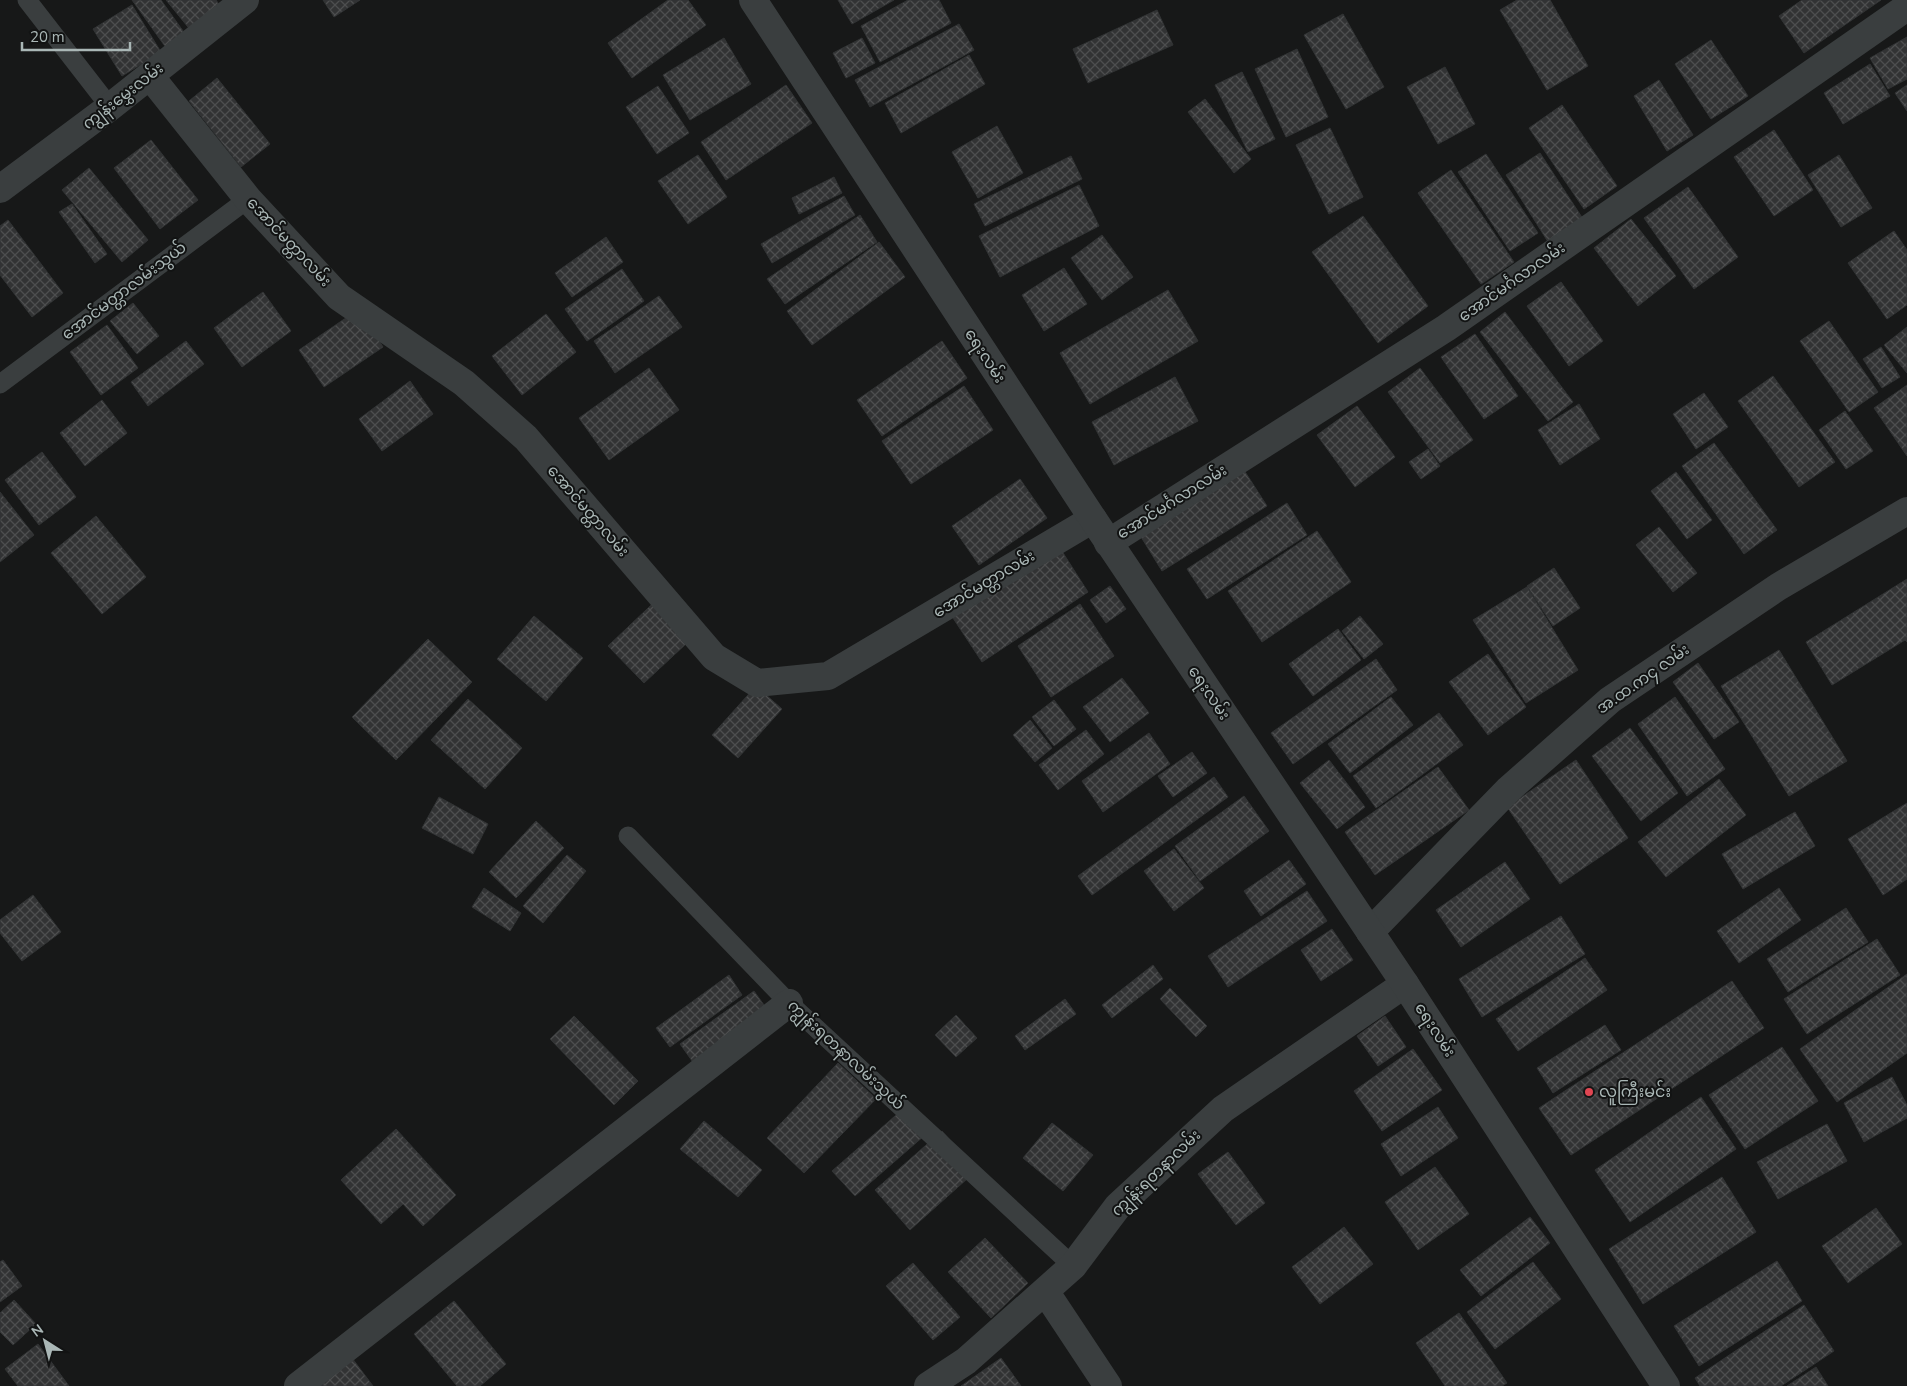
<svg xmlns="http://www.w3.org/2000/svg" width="1907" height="1386" font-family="'Nunito Sans','Noto Sans Myanmar',sans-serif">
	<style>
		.building { fill: url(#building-cross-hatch); stroke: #313334 }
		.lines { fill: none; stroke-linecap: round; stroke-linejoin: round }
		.service { stroke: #3a3e3f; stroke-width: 19 }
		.minor { stroke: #3a3e3f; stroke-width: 28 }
		.tertiary { stroke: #3a3e3f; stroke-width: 28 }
		.poi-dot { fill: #e04652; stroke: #121313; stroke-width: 2 }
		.labels { text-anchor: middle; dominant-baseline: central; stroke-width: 4; stroke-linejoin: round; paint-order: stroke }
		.street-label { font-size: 16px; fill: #aab7b6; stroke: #121313 }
		.poi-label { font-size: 16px; fill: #aab7b6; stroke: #121313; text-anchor: start }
	</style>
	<defs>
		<pattern id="building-cross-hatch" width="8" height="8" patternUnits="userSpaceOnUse" patternTransform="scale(1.25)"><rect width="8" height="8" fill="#323334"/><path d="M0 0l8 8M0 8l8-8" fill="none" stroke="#4d4e4f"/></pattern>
	</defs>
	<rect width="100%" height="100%" fill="#171818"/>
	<path class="building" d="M 132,0 L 161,0 L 198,52 L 179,66 Z
		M 166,0 L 216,0 L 222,9 L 192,32 Z
		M 323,0 L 360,0 L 334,17 Z
		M 668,0 L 688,0 L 706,25 L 632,78 L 608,43 Z
		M 838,0 L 894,0 L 852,24 Z
		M 908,0 L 939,0 L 951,23 L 880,62 L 861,26 Z
		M 1517,0 L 1550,0 L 1588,66 L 1547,90 L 1500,10 Z
		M 1802,0 L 1881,0 L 1804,53 L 1779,16 Z
		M 132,5 L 161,52 L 122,76 L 93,29 Z
		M 1157,10 L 1173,45 L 1088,83 L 1073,49 Z
		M 1343,14 L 1384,87 L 1346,109 L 1304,35 Z
		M 959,24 L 974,50 L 870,107 L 855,80 Z
		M 1907,37 L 1907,79 L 1888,89 L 1870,58 Z
		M 724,38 L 751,84 L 690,120 L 663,75 Z
		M 862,38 L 875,63 L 846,78 L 833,53 Z
		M 1711,40 L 1748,96 L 1711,119 L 1675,64 Z
		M 1297,49 L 1328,117 L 1286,137 L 1255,69 Z
		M 969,55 L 985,84 L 901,133 L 885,103 Z
		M 1870,64 L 1890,96 L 1843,124 L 1824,93 Z
		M 1445,67 L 1475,124 L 1438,144 L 1407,87 Z
		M 1242,72 L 1275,139 L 1248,152 L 1215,85 Z
		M 217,78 L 270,144 L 241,167 L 189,101 Z
		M 1659,80 L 1693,135 L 1667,151 L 1634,96 Z
		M 786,85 L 812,123 L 726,180 L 701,142 Z
		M 1907,85 L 1907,111 L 1895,93 Z
		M 658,86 L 689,133 L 657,154 L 626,107 Z
		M 1205,99 L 1251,159 L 1234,173 L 1188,112 Z
		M 1562,105 L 1617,186 L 1584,209 L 1529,128 Z
		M 997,126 L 1023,173 L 978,198 L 952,152 Z
		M 1330,128 L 1363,197 L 1329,214 L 1296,145 Z
		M 1774,130 L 1813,190 L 1774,216 L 1734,157 Z
		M 151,140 L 198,200 L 160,229 L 114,168 Z
		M 1540,153 L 1585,222 L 1550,245 L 1506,175 Z
		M 1486,154 L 1538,233 L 1510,251 L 1458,172 Z
		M 698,155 L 727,197 L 688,224 L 658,181 Z
		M 1839,155 L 1872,208 L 1841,227 L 1808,175 Z
		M 1071,156 L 1082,179 L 985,226 L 974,204 Z
		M 89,168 L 148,240 L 122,262 L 62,190 Z
		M 1451,170 L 1514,262 L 1481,284 L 1418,193 Z
		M 834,177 L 842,193 L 799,214 L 792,198 Z
		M 1079,185 L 1099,226 L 1000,277 L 979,236 Z
		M 1688,187 L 1738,257 L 1694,289 L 1644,218 Z
		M 844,196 L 855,215 L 772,263 L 761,244 Z
		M 72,204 L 107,254 L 95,263 L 59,212 Z
		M 860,215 L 877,242 L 785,304 L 767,279 Z
		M 1363,216 L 1428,306 L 1378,343 L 1312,252 Z
		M 1631,219 L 1676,276 L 1638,306 L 1594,248 Z
		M 8,220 L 63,293 L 32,317 L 0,275 L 0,226 Z
		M 1894,231 L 1907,250 L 1907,305 L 1887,319 L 1848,263 Z
		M 1102,235 L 1133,277 L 1102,300 L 1071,258 Z
		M 606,237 L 623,262 L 572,297 L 555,273 Z
		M 879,242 L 905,277 L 812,345 L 787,311 Z
		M 1064,268 L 1087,304 L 1044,331 L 1022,295 Z
		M 622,269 L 644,301 L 587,341 L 565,309 Z
		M 1561,282 L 1603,341 L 1569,366 L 1527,306 Z
		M 1168,290 L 1198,341 L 1090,404 L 1060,353 Z
		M 263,292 L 291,331 L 242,367 L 214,328 Z
		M 659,296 L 682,327 L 615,373 L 594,341 Z
		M 133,303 L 159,336 L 137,354 L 110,321 Z
		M 359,309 L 383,347 L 324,387 L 299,350 Z
		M 1505,312 L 1573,402 L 1548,421 L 1480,332 Z
		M 546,314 L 576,352 L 522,395 L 492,356 Z
		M 1829,321 L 1878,392 L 1849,412 L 1800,341 Z
		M 107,325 L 138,368 L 101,395 L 70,352 Z
		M 1907,327 L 1907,373 L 1884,345 Z
		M 1475,334 L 1518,396 L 1484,419 L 1441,357 Z
		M 186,341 L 204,364 L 148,406 L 131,382 Z
		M 942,341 L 967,378 L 882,436 L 857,400 Z
		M 1881,347 L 1900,377 L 1882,388 L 1863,359 Z
		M 649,368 L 679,410 L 609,460 L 579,418 Z
		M 1420,368 L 1473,440 L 1440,463 L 1388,392 Z
		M 1773,376 L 1835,462 L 1799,487 L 1738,401 Z
		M 1175,377 L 1198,421 L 1114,465 L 1092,422 Z
		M 410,381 L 433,414 L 382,451 L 359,419 Z
		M 1907,385 L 1907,456 L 1874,408 Z
		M 964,386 L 993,430 L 911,484 L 882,441 Z
		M 1704,393 L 1728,427 L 1696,449 L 1673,414 Z
		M 102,400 L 127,433 L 85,466 L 60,433 Z
		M 1579,404 L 1600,439 L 1560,465 L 1538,430 Z
		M 1357,406 L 1395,457 L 1355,487 L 1317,435 Z
		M 1845,411 L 1873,451 L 1846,469 L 1819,430 Z
		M 1714,443 L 1777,530 L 1744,554 L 1682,466 Z
		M 1428,449 L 1440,466 L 1421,479 L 1409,462 Z
		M 42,452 L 76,497 L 39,525 L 5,480 Z
		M 1242,467 L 1267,506 L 1162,571 L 1138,532 Z
		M 1676,472 L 1712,520 L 1687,539 L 1651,491 Z
		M 1020,479 L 1047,518 L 979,565 L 952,526 Z
		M 0,492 L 34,535 L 0,562 Z
		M 1287,503 L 1307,535 L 1207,599 L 1187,569 Z
		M 96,516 L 146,577 L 102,614 L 51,553 Z
		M 1659,527 L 1697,573 L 1673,592 L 1636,545 Z
		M 1317,531 L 1351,582 L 1262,642 L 1228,591 Z
		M 1058,545 L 1088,592 L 982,662 L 951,615 Z
		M 1554,568 L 1580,608 L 1553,626 L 1527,586 Z
		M 1907,579 L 1907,642 L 1905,640 L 1832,685 L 1806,642 Z
		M 1110,586 L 1126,609 L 1106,623 L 1090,600 Z
		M 1527,587 L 1578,670 L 1526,703 L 1473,620 Z
		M 666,591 L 702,629 L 644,683 L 608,646 Z
		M 1080,604 L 1114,656 L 1051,697 L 1018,646 Z
		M 534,616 L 583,658 L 546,701 L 497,659 Z
		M 1360,616 L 1383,644 L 1364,659 L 1342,631 Z
		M 1338,629 L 1361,660 L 1313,696 L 1289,664 Z
		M 428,639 L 472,682 L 396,760 L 352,717 Z
		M 1779,650 L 1847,761 L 1789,796 L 1721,686 Z
		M 1488,654 L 1526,707 L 1488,735 L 1449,682 Z
		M 1376,659 L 1397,690 L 1293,764 L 1271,733 Z
		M 1698,663 L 1739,722 L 1714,739 L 1673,682 Z
		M 1122,678 L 1149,713 L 1110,742 L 1083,707 Z
		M 756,686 L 782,709 L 738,758 L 712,735 Z
		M 1391,697 L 1413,725 L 1350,773 L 1328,744 Z
		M 1675,697 L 1725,769 L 1687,796 L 1638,724 Z
		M 468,699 L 522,748 L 485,789 L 431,740 Z
		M 1054,700 L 1076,729 L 1054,746 L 1032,717 Z
		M 1439,713 L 1463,745 L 1376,808 L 1353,776 Z
		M 1030,720 L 1052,748 L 1035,762 L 1013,735 Z
		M 1630,728 L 1678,793 L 1641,821 L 1592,756 Z
		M 1086,730 L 1104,754 L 1058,790 L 1039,765 Z
		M 1149,733 L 1170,764 L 1103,812 L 1082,781 Z
		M 1192,752 L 1207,773 L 1173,797 L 1158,776 Z
		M 1329,760 L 1365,807 L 1337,829 L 1300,783 Z
		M 1576,760 L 1628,838 L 1560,884 L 1507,807 Z
		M 1438,767 L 1469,810 L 1375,875 L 1345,832 Z
		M 1214,777 L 1228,797 L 1092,895 L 1078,876 Z
		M 1719,779 L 1746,815 L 1666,877 L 1638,842 Z
		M 1244,796 L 1269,831 L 1200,881 L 1175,846 Z
		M 439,797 L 488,824 L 473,854 L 422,828 Z
		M 1907,803 L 1907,879 L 1883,895 L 1848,839 Z
		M 1795,812 L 1815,846 L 1743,889 L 1722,854 Z
		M 536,821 L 564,848 L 516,898 L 489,872 Z
		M 1174,849 L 1204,888 L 1174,911 L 1144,871 Z
		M 567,855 L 586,871 L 543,923 L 523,906 Z
		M 1289,860 L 1306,884 L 1261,916 L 1244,891 Z
		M 1505,862 L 1530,899 L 1461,947 L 1436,910 Z
		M 484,888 L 521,913 L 510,931 L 472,907 Z
		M 1779,888 L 1801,920 L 1739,963 L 1717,931 Z
		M 1307,891 L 1327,921 L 1228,987 L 1208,956 Z
		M 33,895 L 61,932 L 22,961 L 0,933 L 0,920 Z
		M 1846,908 L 1868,942 L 1788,992 L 1767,959 Z
		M 1561,916 L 1585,954 L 1482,1017 L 1459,979 Z
		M 1332,929 L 1353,960 L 1321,981 L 1301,950 Z
		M 1877,939 L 1900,975 L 1807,1034 L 1784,999 Z
		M 1585,958 L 1607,990 L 1518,1051 L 1496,1019 Z
		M 1153,965 L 1163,979 L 1112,1018 L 1102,1005 Z
		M 1907,974 L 1907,1053 L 1837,1102 L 1800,1049 Z
		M 729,975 L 742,995 L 670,1047 L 656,1028 Z
		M 1732,981 L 1764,1028 L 1571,1155 L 1539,1108 Z
		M 1170,988 L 1207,1026 L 1196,1037 L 1160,999 Z
		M 754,991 L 774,1019 L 700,1072 L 680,1044 Z
		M 1065,999 L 1076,1014 L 1025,1050 L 1015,1036 Z
		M 956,1015 L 977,1038 L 956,1057 L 935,1035 Z
		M 574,1016 L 638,1081 L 614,1105 L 550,1039 Z
		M 1385,1016 L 1406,1047 L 1378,1066 L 1357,1036 Z
		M 1605,1025 L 1621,1050 L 1553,1093 L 1537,1068 Z
		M 1782,1047 L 1818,1101 L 1745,1149 L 1709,1095 Z
		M 1413,1049 L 1442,1090 L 1382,1131 L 1354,1091 Z
		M 838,1063 L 876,1099 L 804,1173 L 767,1138 Z
		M 1892,1077 L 1907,1105 L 1907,1118 L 1864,1142 L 1844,1103 Z
		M 1701,1097 L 1736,1149 L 1630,1222 L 1595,1170 Z
		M 1438,1107 L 1458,1138 L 1401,1176 L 1381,1144 Z
		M 903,1109 L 925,1135 L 855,1196 L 832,1171 Z
		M 704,1121 L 762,1170 L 738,1197 L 680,1149 Z
		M 1052,1123 L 1093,1155 L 1063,1191 L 1023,1158 Z
		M 1827,1124 L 1847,1161 L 1778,1199 L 1757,1162 Z
		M 396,1129 L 456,1195 L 423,1226 L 403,1204 L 381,1224 L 341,1180 Z
		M 942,1131 L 977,1170 L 910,1230 L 875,1190 Z
		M 1228,1152 L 1265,1203 L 1236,1225 L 1198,1174 Z
		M 1435,1167 L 1469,1214 L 1418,1250 L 1385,1202 Z
		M 1722,1177 L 1756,1232 L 1643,1304 L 1609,1249 Z
		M 1876,1208 L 1902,1244 L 1848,1283 L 1822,1246 Z
		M 1530,1217 L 1550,1243 L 1481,1296 L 1460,1270 Z
		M 1344,1227 L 1373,1264 L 1320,1304 L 1292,1267 Z
		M 985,1238 L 1028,1283 L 991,1318 L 948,1272 Z
		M 3,1260 L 22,1286 L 0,1302 L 0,1262 Z
		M 1777,1261 L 1802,1301 L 1699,1366 L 1674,1326 Z
		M 1533,1262 L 1561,1299 L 1495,1349 L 1467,1312 Z
		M 913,1263 L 960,1317 L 933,1340 L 886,1286 Z
		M 14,1300 L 36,1324 L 13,1345 L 0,1332 L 0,1313 Z
		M 454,1301 L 506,1364 L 480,1386 L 457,1386 L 414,1334 Z
		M 1804,1305 L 1834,1351 L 1781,1386 L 1700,1386 L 1695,1378 Z
		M 1459,1313 L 1507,1383 L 1502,1386 L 1445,1386 L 1416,1343 Z
		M 38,1344 L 69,1386 L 18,1386 L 5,1369 Z
		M 349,1354 L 373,1386 L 310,1386 Z
		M 1001,1358 L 1021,1386 L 961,1386 Z
		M 1816,1367 L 1828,1386 L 1787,1386 Z"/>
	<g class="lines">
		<path class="service" d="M 27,0 L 110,107
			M 0,384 L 248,199
			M 628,836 L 789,1003 L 1073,1266"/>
		<path class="minor" d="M 150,76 L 248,199 L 339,297 L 464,383 L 526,438 L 714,657 L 757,683 L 828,676 L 1093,519
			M 0,189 L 110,107 L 245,0
			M 1108,543 L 1446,328 L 1907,7
			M 1370,932 L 1508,790 L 1610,700 L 1778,587 L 1907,511
			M 1045,1291 L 1108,1386
			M 298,1386 L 789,1003
			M 928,1386 L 966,1361 L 1073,1266 L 1118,1206 L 1223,1109 L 1405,984"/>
		<path class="tertiary" d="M 753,0 L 1093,519 L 1405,984 L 1666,1386"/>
	</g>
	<circle class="poi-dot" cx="1589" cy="1092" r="5"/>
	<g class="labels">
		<g class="street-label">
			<text transform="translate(123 96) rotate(-38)">ကျွန်းမွှေးလမ်း</text>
			<text transform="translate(289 242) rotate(47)">အောင်မတ္တာလမ်း</text>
			<text transform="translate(1512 282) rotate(-35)">အောင်မင်္ဂလာလမ်း</text>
			<text transform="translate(124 291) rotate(-37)">အောင်မတ္တာလမ်းသွယ်</text>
			<text transform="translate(985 356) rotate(57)">ရေးလမ်း</text>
			<text transform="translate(1172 502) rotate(-32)">အောင်မင်္ဂလာလမ်း</text>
			<text transform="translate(588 511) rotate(49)">အောင်မတ္တာလမ်း</text>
			<text transform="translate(984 584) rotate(-31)">အောင်မတ္တာလမ်း</text>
			<text transform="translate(1643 679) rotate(-35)">အ.ထ.က၄ လမ်း</text>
			<text transform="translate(1209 693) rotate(56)">ရေးလမ်း</text>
			<text transform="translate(1435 1030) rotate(57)">ရေးလမ်း</text>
			<text transform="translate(846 1055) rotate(43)">ကျွန်းရတနာလမ်းသွယ်</text>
			<text transform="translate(1156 1173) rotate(-44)">ကျွန်းရတနာလမ်း</text>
		</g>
		<g class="poi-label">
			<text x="1599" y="1092">လူကြီးမင်း</text>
		</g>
	</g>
	<g transform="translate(45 1341) rotate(324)" stroke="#121313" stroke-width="4" paint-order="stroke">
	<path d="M0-4L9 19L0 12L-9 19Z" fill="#aab7b6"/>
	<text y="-8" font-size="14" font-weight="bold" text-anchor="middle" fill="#aab7b6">N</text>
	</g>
	<path d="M22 42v8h108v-8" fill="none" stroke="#aab7b6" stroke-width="2.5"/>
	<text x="30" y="42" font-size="15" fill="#aab7b6" stroke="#121313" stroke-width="4" paint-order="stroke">20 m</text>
</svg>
